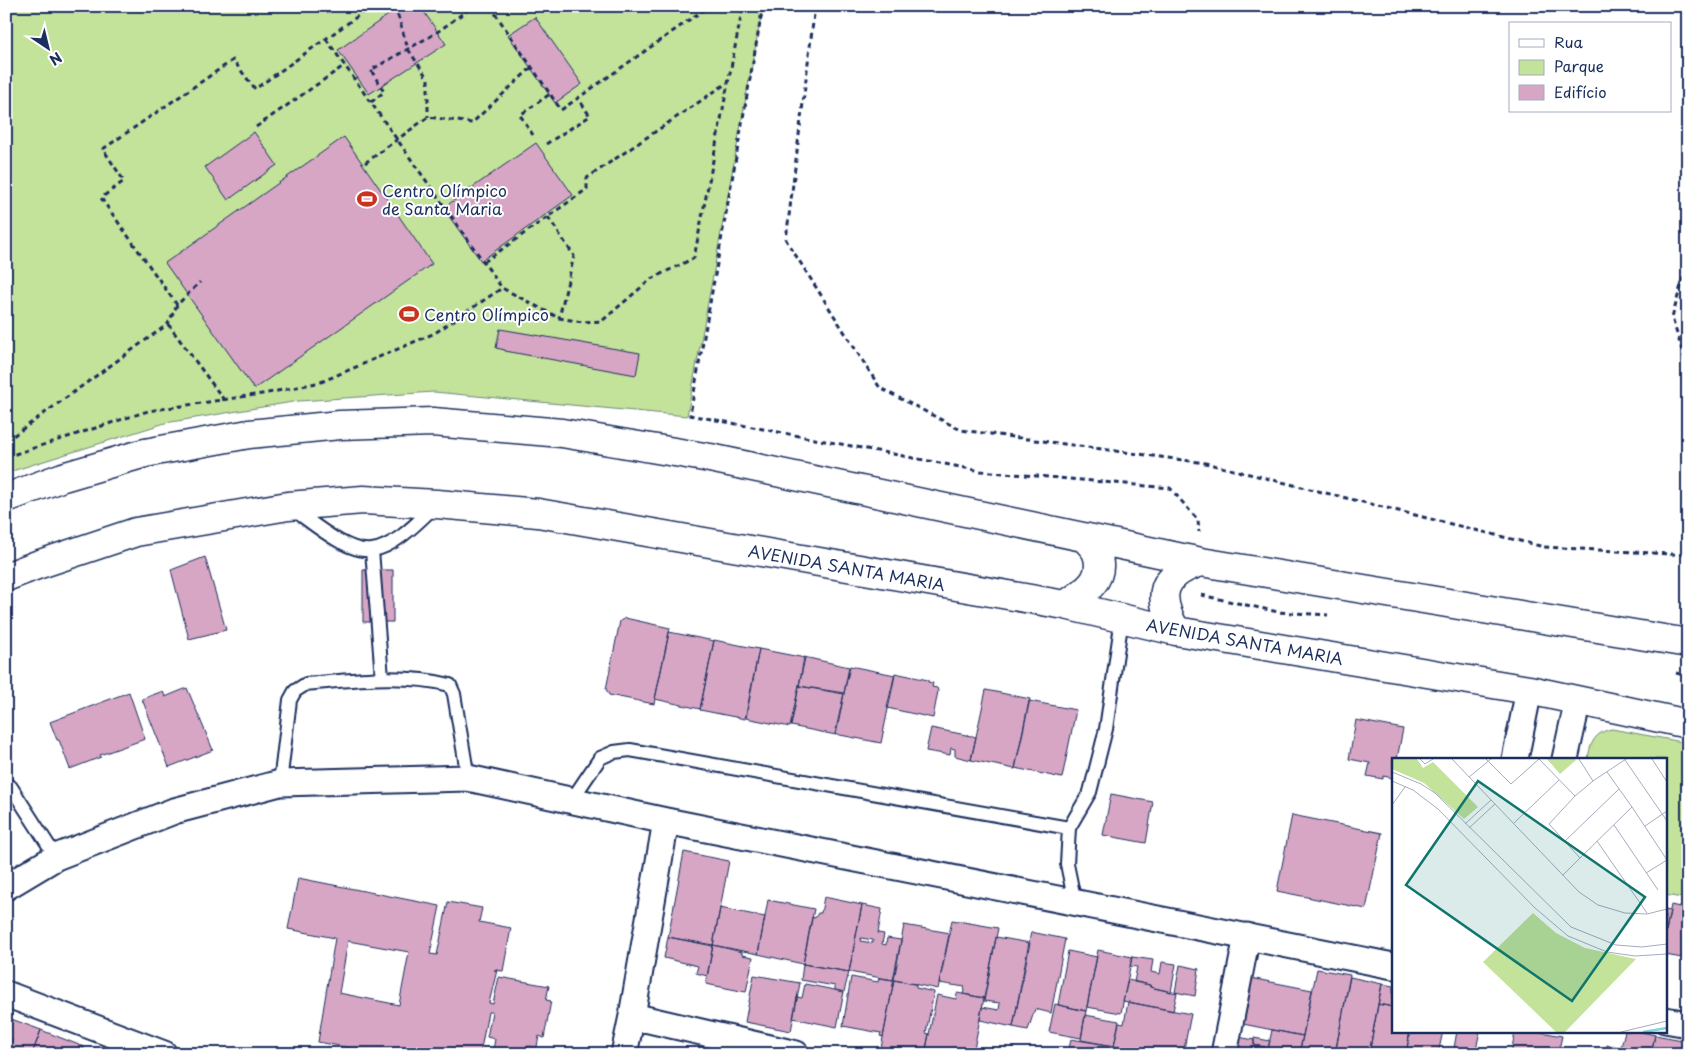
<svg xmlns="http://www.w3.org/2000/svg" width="1694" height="1060" font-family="'Playpen Sans',sans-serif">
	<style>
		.green { fill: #c3e29a; stroke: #6f887c }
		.building { fill: #d7a6c4; stroke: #1b2f5e; fill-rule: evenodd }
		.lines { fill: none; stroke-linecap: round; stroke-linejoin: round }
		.service-casing { stroke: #1b2f5e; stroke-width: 16 }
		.minor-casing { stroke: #1b2f5e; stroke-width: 29 }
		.secondary-casing { stroke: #1b2f5e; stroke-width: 31 }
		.path { stroke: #1b2f5e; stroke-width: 3; stroke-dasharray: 5 4; stroke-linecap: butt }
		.service { stroke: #fff; stroke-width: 12 }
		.minor { stroke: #fff; stroke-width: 25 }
		.secondary { stroke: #fff; stroke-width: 28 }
		.labels { text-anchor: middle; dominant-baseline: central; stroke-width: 4; stroke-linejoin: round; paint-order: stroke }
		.poi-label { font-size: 16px; fill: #1b2f5e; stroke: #fff; text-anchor: start }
		.street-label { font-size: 16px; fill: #1b2f5e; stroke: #fff }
		.inset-river { fill: none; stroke: #83d2e0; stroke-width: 2.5 }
		.inset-road { fill: none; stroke: #a4acbf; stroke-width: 1 }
		.view { fill: #0f766e; fill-opacity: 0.15; stroke: #0f766e; stroke-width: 2.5 }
		.inset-edge { fill: none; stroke: #1b2f5e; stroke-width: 2.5 }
	</style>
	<rect width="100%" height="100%" fill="#fff"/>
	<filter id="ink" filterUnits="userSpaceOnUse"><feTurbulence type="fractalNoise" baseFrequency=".02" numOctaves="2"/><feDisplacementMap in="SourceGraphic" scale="10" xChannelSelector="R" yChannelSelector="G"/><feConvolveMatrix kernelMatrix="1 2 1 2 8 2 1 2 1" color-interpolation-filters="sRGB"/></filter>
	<g filter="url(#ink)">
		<path class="green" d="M 6,6 L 763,6 L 687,416 L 434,392 L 299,401 L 165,423 L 6,473 Z
			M 1612,729 L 1688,743 L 1688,899 L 1665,895 L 1665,759 L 1588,759 C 1590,743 1595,732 1612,729 Z"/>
		<path class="building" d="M 401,6 L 420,6 L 446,44 L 369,94 L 338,50 Z
			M 535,17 L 582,84 L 555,103 L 508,35 Z
			M 254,132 L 277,165 L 228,200 L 205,167 Z
			M 344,137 L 432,264 L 254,389 L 165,263 Z
			M 536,143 L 573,195 L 481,261 L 443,208 Z
			M 500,329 L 640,353 L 636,375 L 505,351 L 505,350 L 496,348 Z
			M 205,557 L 226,630 L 189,639 L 171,570 Z
			M 363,570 L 393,570 L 393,622 L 363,622 Z
			M 625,618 L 670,628 L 654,704 L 609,695 L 606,689 L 620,621 Z
			M 669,632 L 714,641 L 700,709 L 655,699 Z
			M 714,640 L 759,649 L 745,719 L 700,710 Z
			M 759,649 L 805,658 L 790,727 L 746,718 Z
			M 804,657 L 849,667 L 844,693 L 799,686 Z
			M 850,666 L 895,675 L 881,743 L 835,734 Z
			M 895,673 L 928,680 L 928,682 L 933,683 L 932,687 L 937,688 L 938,691 L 933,718 L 887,708 Z
			M 799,686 L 844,694 L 836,735 L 791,726 Z
			M 187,688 L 213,750 L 169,767 L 142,699 L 163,691 L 165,697 Z
			M 986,690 L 1030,699 L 1015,769 L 971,760 Z
			M 129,692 L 145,739 L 100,755 L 101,757 L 70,769 L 59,740 L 57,740 L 50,722 Z
			M 1029,701 L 1076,710 L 1062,778 L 1015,768 Z
			M 1356,720 L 1403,729 L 1397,759 L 1393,759 L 1393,778 L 1383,776 L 1383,779 L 1367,776 L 1370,763 L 1349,759 Z
			M 931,728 L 976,737 L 971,760 L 955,756 L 955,749 L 951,748 L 950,755 L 926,751 Z
			M 1111,794 L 1153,802 L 1146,843 L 1103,835 Z
			M 1292,815 L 1382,833 L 1366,909 L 1277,891 Z
			M 684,852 L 729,861 L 713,946 L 668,937 Z
			M 298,878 L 440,906 L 430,954 L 437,955 L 448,902 L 482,908 L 479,922 L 511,928 L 503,971 L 494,970 L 497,970 L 489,1003 L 493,1004 L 499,977 L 549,986 L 546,1000 L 551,1001 L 544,1038 L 539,1036 L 537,1047 L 528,1046 L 527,1054 L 512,1054 L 493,1050 L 495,1039 L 487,1037 L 492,1012 L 488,1012 L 480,1054 L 383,1054 L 318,1042 L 335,938 L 288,929 ZM 348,941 L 409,952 L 399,1005 L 339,993 Z
			M 824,897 L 862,905 L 849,972 L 803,964 L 812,917 L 815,918 L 818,913 L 821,913 Z
			M 768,900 L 814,909 L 803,964 L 758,954 Z
			M 862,905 L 882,909 L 878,933 L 884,934 L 882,944 L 886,945 L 887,938 L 901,940 L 893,980 L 849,972 ZM 861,938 L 873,940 L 873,943 L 860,941 Z
			M 1671,905 L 1688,909 L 1688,959 L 1665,955 L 1665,936 Z
			M 720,908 L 765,917 L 758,954 L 713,945 Z
			M 1665,910 L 1670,911 L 1665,936 Z
			M 952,920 L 998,928 L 984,998 L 963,994 L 965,987 L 939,983 Z
			M 904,925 L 950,933 L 938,989 L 894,980 Z
			M 1031,932 L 1065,939 L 1051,1013 L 1035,1009 L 1028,1030 L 1013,1027 Z
			M 668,937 L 713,945 L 707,976 L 696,973 L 698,966 L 664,958 Z
			M 996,937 L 1030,943 L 1013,1027 L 980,1020 L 982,1007 L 999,1010 L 1000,1003 L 984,1001 Z
			M 713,945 L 742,952 L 742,955 L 753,957 L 746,992 L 706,984 Z
			M 1098,950 L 1132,957 L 1121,1013 L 1087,1007 Z
			M 1068,951 L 1097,957 L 1086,1011 L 1058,1005 Z
			M 1132,957 L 1153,960 L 1151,972 L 1160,974 L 1162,962 L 1176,964 L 1171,992 L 1150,987 L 1150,985 L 1134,982 L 1137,967 L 1130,966 Z
			M 803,964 L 849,972 L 844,992 L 835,990 L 835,986 L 801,980 Z
			M 1180,965 L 1199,969 L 1195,996 L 1175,992 Z
			M 1317,969 L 1350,975 L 1335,1054 L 1299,1054 Z
			M 754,975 L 800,983 L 791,1031 L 745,1022 Z
			M 851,977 L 878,982 L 879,978 L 894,980 L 883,1037 L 880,1036 L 881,1033 L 843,1026 Z
			M 1245,977 L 1312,990 L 1303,1036 L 1243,1024 L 1245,1012 Z
			M 1350,977 L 1382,984 L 1369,1054 L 1335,1054 Z
			M 894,980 L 916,984 L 916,988 L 934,992 L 926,1033 L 929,1034 L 925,1054 L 908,1054 L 881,1048 Z
			M 1128,980 L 1150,985 L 1150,987 L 1177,993 L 1173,1011 L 1123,1001 Z
			M 805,984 L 844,992 L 837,1027 L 793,1018 L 797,997 L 802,998 Z
			M 1382,984 L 1393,986 L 1393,1007 L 1378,1004 Z
			M 957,993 L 984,998 L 973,1054 L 925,1054 L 937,995 L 956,999 Z
			M 1128,1002 L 1191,1014 L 1183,1054 L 1152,1054 L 1114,1046 L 1119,1023 L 1124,1024 Z
			M 1055,1004 L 1086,1011 L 1081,1038 L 1049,1032 Z
			M 1378,1004 L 1393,1007 L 1393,1031 L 1410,1031 L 1406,1054 L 1369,1054 Z
			M 1085,1015 L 1119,1021 L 1114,1046 L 1081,1040 Z
			M 6,1017 L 41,1030 L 32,1054 L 6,1054 L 6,1045 L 9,1047 L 12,1039 L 7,1037 L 6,1040 Z
			M 41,1030 L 84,1047 L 84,1049 L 82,1049 L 80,1054 L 32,1054 Z
			M 1272,1030 L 1303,1036 L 1299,1054 L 1267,1054 Z
			M 1410,1031 L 1443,1031 L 1438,1054 L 1406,1054 Z
			M 1457,1031 L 1480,1031 L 1475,1054 L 1453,1054 Z
			M 1515,1031 L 1536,1031 L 1562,1036 L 1558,1054 L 1511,1054 Z
			M 1625,1031 L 1637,1031 L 1655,1035 L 1651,1054 L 1605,1054 L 1607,1045 L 1621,1047 Z
			M 1655,1035 L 1688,1041 L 1688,1054 L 1651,1054 Z
			M 1233,1036 L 1254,1040 L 1254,1045 L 1265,1047 L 1265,1052 L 1263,1054 L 1229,1054 Z
			M 1254,1038 L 1270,1041 L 1267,1052 L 1264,1051 L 1265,1047 L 1254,1045 Z
			M 1071,1039 L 1114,1046 L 1113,1054 L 1068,1054 Z"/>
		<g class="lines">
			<defs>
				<path id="service" d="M 294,510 C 313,523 348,554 372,550 C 395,547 419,521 435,506
					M 372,550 L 382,678
					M 280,783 L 290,700 L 295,691 L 306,684 C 353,680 403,673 450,685 L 454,694 L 468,778
					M 6,784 L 11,787 L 56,857
					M 571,801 L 600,758 L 614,752 L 630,750 L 1069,828 L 1067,864 L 1075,903
					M 1069,828 L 1090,792 L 1106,729 L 1122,618"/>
				<path id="minor" d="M 1515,759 L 1529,690
					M 1565,759 L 1578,700
					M 6,887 L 56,857 L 174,811 L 280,783 L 468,778 L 666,821 L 1393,966
					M 6,994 L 164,1054
					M 632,1016 L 666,821
					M 1665,1020 L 1688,1024
					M 624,1054 L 632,1016 L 796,1054
					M 1224,1054 L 1247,936"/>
				<path id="secondary" d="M 6,498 L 63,477 L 145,453 L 249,434 L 340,425 L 433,422 L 562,433 L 710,458 L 1201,562 L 1688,643
					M 6,577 L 37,565 L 136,532 L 288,506 L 363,500 L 437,504 L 538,513 L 1065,605 L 1176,631 L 1529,690 L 1688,724
					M 1065,605 C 1084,593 1106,580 1097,554 C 1095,548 1089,543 1085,538
					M 1176,631 C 1156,596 1160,575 1201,562"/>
			</defs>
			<use href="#service" class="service-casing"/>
			<use href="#minor" class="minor-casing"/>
			<use href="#secondary" class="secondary-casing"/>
			<path class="path" d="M 395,6 L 408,49 L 428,79 L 428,117
				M 490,6 L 561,110 L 709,6
				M 763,6 L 690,415 L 981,471 L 1170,488 L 1198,520 L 1199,532
				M 815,6 L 786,240 L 880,388 L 961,430 L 1205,463 L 1544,547 L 1688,555
				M 326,39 L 502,288 L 559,318 L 582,322 L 602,321 L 651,279 L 694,258 L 743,6
				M 371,102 L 384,92 L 371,70 L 436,33 L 473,6
				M 256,127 L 345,65
				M 533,135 L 520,115 L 550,94
				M 546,144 L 590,116 L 578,98
				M 365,163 L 428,117 L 472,123 L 532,67
				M 548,217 L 574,256 L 559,318
				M 1688,260 L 1672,318 L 1688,369
				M 484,262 L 587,189 L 587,178 L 727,83
				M 177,305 L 101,198 L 124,181 L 103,149 L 233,60 L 255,89 L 372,6
				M 168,324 L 224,400
				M 6,441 L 168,324 L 177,305 L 200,282
				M 6,457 L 148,411 L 268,393 L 321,382 L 435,333 L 502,288
				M 1201,595 L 1278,612 L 1328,615
				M 1676,673 L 1688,676"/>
			<use href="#service" class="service"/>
			<use href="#minor" class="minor"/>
			<use href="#secondary" class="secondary"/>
		</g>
	</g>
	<defs>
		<symbol id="stadium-bare" viewBox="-9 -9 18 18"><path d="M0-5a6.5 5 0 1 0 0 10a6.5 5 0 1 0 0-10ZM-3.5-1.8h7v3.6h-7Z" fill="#c8321e" stroke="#fff" stroke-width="2.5" paint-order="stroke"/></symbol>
	</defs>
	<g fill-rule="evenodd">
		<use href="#stadium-bare" x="353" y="185" width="28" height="28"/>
		<use href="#stadium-bare" x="395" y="300" width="28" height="28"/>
	</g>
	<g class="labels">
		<g class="poi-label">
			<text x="382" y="190">Centro Olímpico<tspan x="382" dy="18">de Santa Maria</tspan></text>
			<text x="424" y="314">Centro Olímpico</text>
		</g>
		<g class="street-label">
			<text transform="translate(847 567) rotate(10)">AVENIDA SANTA MARIA</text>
			<text transform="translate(1245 641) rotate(10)">AVENIDA SANTA MARIA</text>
		</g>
	</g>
	<g transform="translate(1392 758)">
		<rect width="275" height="275" fill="#fff"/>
		<path d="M 0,1 L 25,1 L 31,10 L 41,4 L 86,49 L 72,61 L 32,25 L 0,11 ZM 155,1 L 183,1 L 184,2 L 168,16 ZM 141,155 L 164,175 L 193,190 L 244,201 L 173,274 L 164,274 L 91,204 Z" fill="#c3e29a"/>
		<path class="inset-river" d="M 251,274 L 275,270"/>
		<path class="inset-road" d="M 28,1 L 33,6 L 41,1M 60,1 L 187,134 L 206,147 L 233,155 L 255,156 L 275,151M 94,1 L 119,26 L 147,1 L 183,38 L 201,23M 187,1 L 201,23 L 234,1M 260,1 L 275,24M 233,2 L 275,63M 0,14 L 29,26 L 43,35 L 179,169 L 224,187 L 250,189 L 275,186M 77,19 L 99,1M 0,23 L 21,32 L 46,51 L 143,150 L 176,178 L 215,194 L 243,198 L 275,196M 183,38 L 157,66 L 188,100 L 240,49 L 215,14M 0,47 L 13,29M 240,49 L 275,102M 122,65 L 167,22M 73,66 L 99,42M 222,67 L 266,132M 253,68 L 275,53M 77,70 L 103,46M 173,83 L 227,31M 205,83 L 255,155M 254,115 L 275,102M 171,117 L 188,100M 229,274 L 275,263"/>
		<path class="view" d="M 86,23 L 253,139 L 180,243 L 14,127 Z"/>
		<rect width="275" height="275" class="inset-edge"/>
	</g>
	<rect width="1694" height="1060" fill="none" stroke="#fff" stroke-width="25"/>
	<rect x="12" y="12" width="1669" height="1035" fill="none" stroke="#1b2f5e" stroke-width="2" filter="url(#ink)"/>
	<rect x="1509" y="22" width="162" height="90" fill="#ffffff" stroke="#a4acbf"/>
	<rect x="1519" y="39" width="25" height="8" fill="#ffffff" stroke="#a4acbf"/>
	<text x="1554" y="48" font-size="15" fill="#1b2f5e">Rua</text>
	<rect x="1519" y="60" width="25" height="15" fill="#c3e29a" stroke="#a4acbf"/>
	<text x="1554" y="72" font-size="15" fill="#1b2f5e">Parque</text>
	<rect x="1519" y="85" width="25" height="15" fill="#d7a6c4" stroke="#a4acbf"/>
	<text x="1554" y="98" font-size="15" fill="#1b2f5e">Edifício</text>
	<g transform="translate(48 48) rotate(145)" stroke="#ffffff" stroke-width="4" paint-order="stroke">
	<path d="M0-4L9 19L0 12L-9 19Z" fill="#1b2f5e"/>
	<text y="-8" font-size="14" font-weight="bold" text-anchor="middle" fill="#1b2f5e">N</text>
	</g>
</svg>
